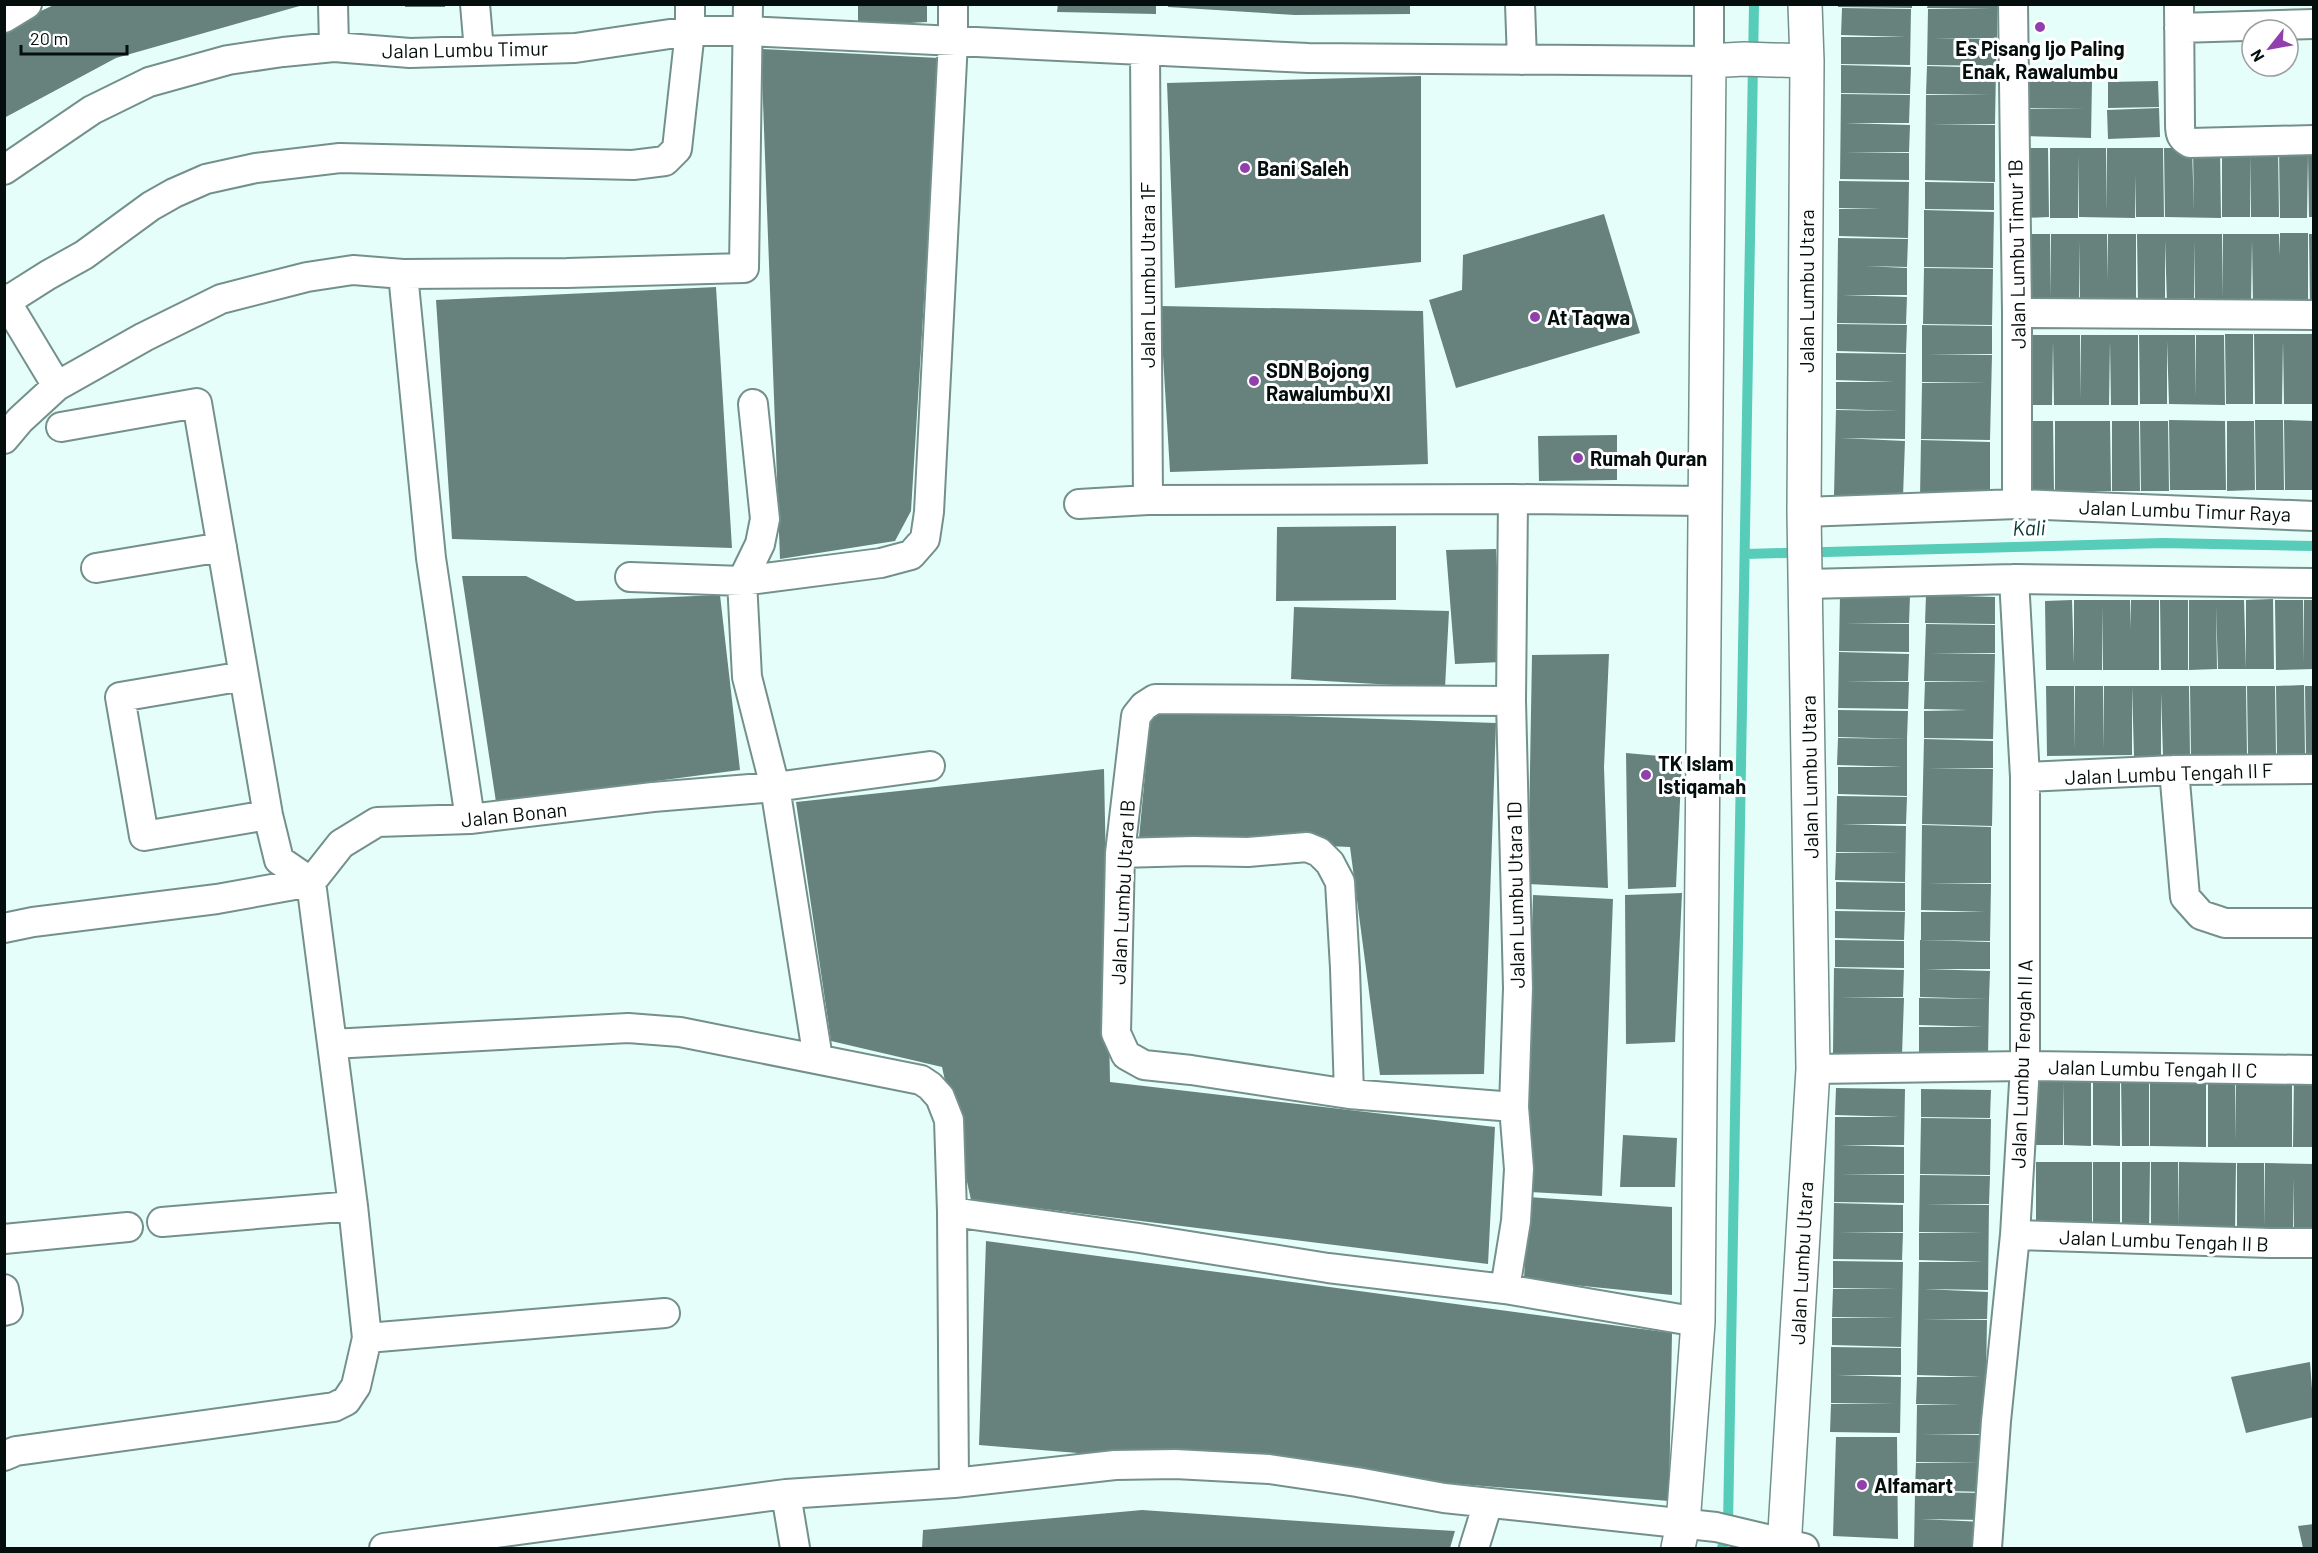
<svg xmlns="http://www.w3.org/2000/svg" width="2318" height="1553" font-family="Barlow,sans-serif">
	<style>
		.lines { fill: none; stroke-linecap: round; stroke-linejoin: round }
		.stream { stroke: #57ccb9; stroke-width: 10 }
		.building { fill: #67827d }
		.minor-casing { stroke: #74908b; stroke-width: 32 }
		.tertiary-casing { stroke: #74908b; stroke-width: 36 }
		.minor { stroke: #fff; stroke-width: 28 }
		.tertiary { stroke: #fff; stroke-width: 33 }
		.poi-dot { fill: #923fae; stroke: #fff; stroke-width: 2 }
		.labels { text-anchor: middle; dominant-baseline: central; stroke-width: 6; stroke-linejoin: round; paint-order: stroke }
		.poi-label { font-size: 20px; font-weight: bold; fill: #040e0c; stroke: #fff; text-anchor: start }
		.street-label { font-size: 20px; fill: #040e0c; stroke: #fff }
		.water-label { font-size: 21px; font-style: italic; fill: #003730; stroke: #fff }
	</style>
	<rect width="100%" height="100%" fill="#e6fef9"/>
	<g class="lines">
		<path class="stream" d="M 1745,554 L 2163,543 L 2314,546
			M 1722,1548 L 1728,1526 L 1754,4"/>
	</g>
	<path class="building" d="M 56,4 L 303,4 L 303,5 L 116,58 L 4,118 L 4,28 Z
		M 405,4 L 445,4 L 445,7 L 405,7 Z
		M 858,4 L 927,4 L 927,22 L 858,26 Z
		M 1058,4 L 1156,4 L 1156,14 L 1057,12 Z
		M 1168,4 L 1410,4 L 1410,14 L 1295,15 L 1168,7 Z
		M 1838,4 L 1912,4 L 1912,8 L 1838,7 Z
		M 1928,4 L 1997,4 L 1997,38 L 1933,38 L 1997,39 L 1996,66 L 1927,65 L 1928,9 L 1992,9 L 1927,8 Z
		M 1842,8 L 1911,9 L 1910,65 L 1841,64 L 1841,37 L 1906,37 L 1841,35 Z
		M 761,49 L 939,58 L 911,511 L 895,541 L 780,559 Z
		M 1841,65 L 1911,67 L 1910,94 L 1841,93 Z
		M 1927,66 L 1996,68 L 1995,124 L 1931,124 L 1995,125 L 1995,182 L 1925,180 L 1926,95 L 1991,95 L 1926,94 Z
		M 1421,76 L 1421,262 L 1175,288 L 1167,83 Z
		M 2022,80 L 2092,81 L 2091,138 L 2022,136 L 2022,109 L 2086,109 L 2022,108 Z
		M 2158,81 L 2159,107 L 2108,108 L 2108,82 Z
		M 1841,94 L 1910,95 L 1909,123 L 1845,123 L 1910,125 L 1909,152 L 1845,152 L 1909,153 L 1909,180 L 1840,179 Z
		M 2159,108 L 2160,137 L 2108,139 L 2107,110 Z
		M 2021,148 L 2048,148 L 2049,217 L 2022,218 Z
		M 2050,148 L 2106,148 L 2106,212 L 2107,148 L 2163,148 L 2164,217 L 2136,217 L 2136,175 L 2135,218 L 2079,217 L 2078,154 L 2078,218 L 2050,218 Z
		M 2164,148 L 2192,148 L 2194,212 L 2193,148 L 2220,148 L 2221,218 L 2165,217 Z
		M 2222,148 L 2278,148 L 2279,217 L 2251,217 L 2250,154 L 2250,217 L 2222,217 Z
		M 2279,148 L 2314,148 L 2314,217 L 2309,217 L 2308,154 L 2307,218 L 2280,218 Z
		M 1839,181 L 1909,182 L 1908,238 L 1839,236 L 1839,209 L 1881,209 L 1839,208 Z
		M 1925,182 L 1994,183 L 1994,210 L 1925,209 Z
		M 1924,210 L 1994,212 L 1993,268 L 1924,267 Z
		M 1604,214 L 1640,333 L 1456,388 L 1429,300 L 1462,290 L 1463,255 Z
		M 2280,233 L 2308,233 L 2308,303 L 2253,303 L 2252,240 L 2251,304 L 2195,303 L 2194,240 L 2194,303 L 2167,303 L 2165,240 L 2165,304 L 2138,304 L 2137,234 L 2222,234 L 2223,297 L 2223,234 L 2279,234 L 2280,256 Z
		M 2022,234 L 2050,234 L 2051,298 L 2051,234 L 2107,234 L 2108,280 L 2108,234 L 2136,234 L 2136,304 L 2080,304 L 2080,240 L 2079,304 L 2023,303 Z
		M 2309,234 L 2314,234 L 2314,303 L 2310,303 Z
		M 1838,238 L 1908,239 L 1907,267 L 1865,266 L 1907,268 L 1907,295 L 1843,295 L 1907,297 L 1906,324 L 1837,323 Z
		M 1924,268 L 1993,269 L 1992,325 L 1923,324 Z
		M 716,287 L 732,548 L 452,539 L 436,300 Z
		M 1160,306 L 1423,311 L 1428,464 L 1170,472 Z
		M 1837,324 L 1907,325 L 1906,353 L 1837,351 Z
		M 1922,325 L 1992,326 L 1992,354 L 1928,354 L 1992,355 L 1990,440 L 1921,439 L 1922,383 L 1986,383 L 1922,382 Z
		M 2225,334 L 2253,334 L 2253,404 L 2226,404 Z
		M 2254,334 L 2314,334 L 2314,404 L 2284,404 L 2283,341 L 2282,404 L 2255,404 Z
		M 2024,335 L 2080,335 L 2081,399 L 2081,335 L 2138,335 L 2138,405 L 2111,405 L 2110,341 L 2109,405 L 2054,405 L 2053,341 L 2052,405 L 2025,405 Z
		M 2139,335 L 2195,335 L 2196,398 L 2196,335 L 2224,335 L 2225,405 L 2169,404 L 2167,341 L 2167,404 L 2140,404 Z
		M 1836,353 L 1906,354 L 1905,439 L 1841,438 L 1905,441 L 1903,497 L 1834,495 L 1836,410 L 1900,411 L 1836,409 L 1836,382 L 1894,382 L 1836,380 Z
		M 2169,420 L 2225,421 L 2226,490 L 2170,490 Z
		M 2255,420 L 2283,420 L 2284,490 L 2256,490 Z
		M 2284,420 L 2314,421 L 2314,490 L 2285,490 Z
		M 2026,421 L 2053,421 L 2054,491 L 2026,491 Z
		M 2055,421 L 2110,421 L 2111,491 L 2055,491 Z
		M 2112,421 L 2139,421 L 2140,491 L 2112,491 Z
		M 2140,421 L 2168,421 L 2169,491 L 2141,491 Z
		M 2227,421 L 2254,421 L 2255,490 L 2227,491 Z
		M 1617,435 L 1617,480 L 1539,481 L 1538,436 Z
		M 1921,440 L 1990,442 L 1990,498 L 1920,497 Z
		M 1396,526 L 1396,600 L 1276,601 L 1277,527 Z
		M 1496,549 L 1502,662 L 1455,664 L 1446,550 Z
		M 462,576 L 526,576 L 576,601 L 720,595 L 740,770 L 496,802 Z
		M 1840,594 L 1910,596 L 1909,623 L 1845,623 L 1909,624 L 1909,652 L 1839,651 Z
		M 1926,595 L 1995,597 L 1995,624 L 1925,623 Z
		M 2273,599 L 2274,669 L 2246,669 L 2246,600 Z
		M 2072,600 L 2074,664 L 2074,600 L 2130,600 L 2130,629 L 2131,600 L 2159,600 L 2159,670 L 2103,670 L 2102,606 L 2102,670 L 2046,670 L 2045,601 Z
		M 2160,600 L 2188,600 L 2188,670 L 2161,670 Z
		M 2189,600 L 2244,600 L 2246,669 L 2218,669 L 2216,606 L 2217,669 L 2189,670 Z
		M 2275,600 L 2303,600 L 2303,663 L 2304,600 L 2314,600 L 2314,669 L 2276,670 Z
		M 1294,607 L 1449,611 L 1445,688 L 1291,679 Z
		M 1926,624 L 1995,625 L 1995,653 L 1930,653 L 1995,654 L 1993,739 L 1924,738 L 1924,711 L 1968,710 L 1924,709 L 1925,682 L 1989,682 L 1924,681 Z
		M 1839,652 L 1909,654 L 1908,681 L 1844,681 L 1909,682 L 1908,709 L 1838,708 Z
		M 1609,654 L 1604,767 L 1608,888 L 1528,884 L 1532,655 Z
		M 2304,685 L 2305,755 L 2277,755 L 2276,686 Z
		M 2046,686 L 2074,686 L 2075,750 L 2075,686 L 2103,686 L 2104,750 L 2104,686 L 2132,686 L 2132,755 L 2047,756 Z
		M 2132,686 L 2189,686 L 2190,755 L 2163,756 L 2161,692 L 2161,756 L 2134,756 Z
		M 2190,686 L 2246,686 L 2247,755 L 2191,756 Z
		M 2247,686 L 2275,686 L 2276,755 L 2248,755 Z
		M 2305,686 L 2314,686 L 2314,756 L 2306,756 Z
		M 1838,710 L 1908,711 L 1907,739 L 1838,737 Z
		M 1151,711 L 1496,723 L 1484,1074 L 1380,1075 L 1350,847 L 1139,838 Z
		M 1838,738 L 1907,739 L 1907,796 L 1838,794 L 1838,767 L 1902,767 L 1837,765 Z
		M 1924,739 L 1993,741 L 1993,768 L 1928,768 L 1993,769 L 1992,826 L 1922,824 Z
		M 1626,753 L 1682,758 L 1676,887 L 1628,889 Z
		M 1104,769 L 1110,1082 L 1495,1127 L 1488,1264 L 971,1200 L 942,1067 L 831,1041 L 796,802 Z
		M 1837,796 L 1907,797 L 1906,824 L 1842,824 L 1906,826 L 1905,882 L 1835,880 L 1836,853 L 1901,853 L 1836,852 Z
		M 1922,825 L 1991,827 L 1991,883 L 1927,883 L 1991,884 L 1990,941 L 1921,940 L 1921,912 L 1985,912 L 1921,910 Z
		M 1836,882 L 1905,883 L 1905,911 L 1836,909 Z
		M 1682,893 L 1675,1042 L 1626,1044 L 1625,895 Z
		M 1533,895 L 1613,899 L 1602,1196 L 1530,1192 L 1529,1022 Z
		M 1835,911 L 1905,912 L 1904,940 L 1835,938 Z
		M 1835,940 L 1904,941 L 1904,968 L 1835,967 Z
		M 1920,940 L 1990,942 L 1990,969 L 1925,969 L 1990,971 L 1989,999 L 1920,997 Z
		M 1834,968 L 1904,970 L 1903,997 L 1839,997 L 1904,998 L 1902,1055 L 1833,1053 Z
		M 1919,998 L 1989,999 L 1988,1056 L 1919,1055 L 1919,1027 L 1983,1027 L 1919,1025 Z
		M 2035,1076 L 2091,1076 L 2091,1146 L 2064,1145 L 2064,1081 L 2063,1145 L 2035,1145 Z
		M 2093,1076 L 2120,1076 L 2120,1146 L 2093,1145 Z
		M 2121,1076 L 2149,1076 L 2149,1146 L 2122,1146 Z
		M 2150,1076 L 2206,1076 L 2206,1147 L 2150,1146 Z
		M 2208,1077 L 2235,1077 L 2235,1141 L 2236,1077 L 2292,1077 L 2292,1147 L 2208,1147 Z
		M 2294,1077 L 2314,1078 L 2314,1147 L 2293,1147 Z
		M 1836,1088 L 1905,1089 L 1904,1145 L 1840,1145 L 1904,1147 L 1904,1174 L 1840,1174 L 1904,1175 L 1904,1203 L 1834,1202 L 1835,1117 L 1900,1117 L 1835,1115 Z
		M 1921,1089 L 1991,1090 L 1990,1118 L 1921,1117 Z
		M 1921,1118 L 1991,1119 L 1990,1175 L 1920,1174 Z
		M 1623,1135 L 1677,1138 L 1675,1187 L 1620,1187 Z
		M 2036,1162 L 2092,1162 L 2092,1231 L 2036,1231 Z
		M 2093,1162 L 2120,1162 L 2120,1232 L 2093,1231 Z
		M 2122,1162 L 2150,1162 L 2149,1232 L 2122,1232 Z
		M 2151,1162 L 2178,1162 L 2178,1226 L 2179,1162 L 2236,1163 L 2235,1233 L 2151,1232 Z
		M 2237,1163 L 2264,1163 L 2264,1227 L 2265,1163 L 2314,1164 L 2314,1234 L 2294,1234 L 2294,1177 L 2293,1233 L 2237,1233 Z
		M 1920,1175 L 1990,1176 L 1989,1204 L 1925,1204 L 1989,1205 L 1988,1290 L 1924,1289 L 1988,1292 L 1987,1319 L 1923,1319 L 1987,1320 L 1985,1434 L 1921,1434 L 1986,1435 L 1985,1492 L 1915,1490 L 1916,1463 L 1980,1463 L 1916,1462 L 1917,1405 L 1961,1405 L 1916,1404 L 1917,1377 L 1981,1377 L 1917,1375 L 1919,1262 L 1983,1262 L 1919,1260 L 1919,1233 L 1983,1233 L 1919,1232 Z
		M 1528,1197 L 1672,1207 L 1672,1295 L 1524,1280 Z
		M 1834,1203 L 1903,1205 L 1903,1232 L 1839,1232 L 1903,1233 L 1902,1260 L 1833,1259 Z
		M 986,1241 L 1672,1333 L 1669,1501 L 979,1445 Z
		M 1833,1261 L 1903,1262 L 1901,1347 L 1832,1345 L 1832,1318 L 1896,1318 L 1832,1317 L 1833,1289 L 1897,1289 L 1833,1288 Z
		M 1831,1347 L 1901,1348 L 1901,1375 L 1837,1375 L 1901,1377 L 1900,1433 L 1830,1432 L 1831,1404 L 1895,1404 L 1831,1403 Z
		M 2310,1362 L 2314,1417 L 2246,1433 L 2231,1377 Z
		M 1836,1437 L 1897,1437 L 1898,1539 L 1833,1536 Z
		M 1915,1492 L 1985,1493 L 1984,1520 L 1920,1519 L 1984,1522 L 1983,1548 L 1914,1548 Z
		M 1142,1510 L 1387,1527 L 1455,1531 L 1450,1548 L 922,1548 L 923,1530 Z
		M 2314,1524 L 2314,1548 L 2303,1548 L 2298,1526 Z"/>
	<g class="lines">
		<defs>
			<path id="minor" d="M 333,4 L 334,47
				M 475,4 L 479,51
				M 1520,4 L 1522,60
				M 2013,4 L 2017,313 L 2017,504
				M 2179,4 L 2180,124 C 2180,134 2181,138 2190,143 L 2314,140
				M 4,18 L 27,4
				M 2179,28 L 2314,24
				M 1145,51 L 1148,500
				M 4,170 L 92,110 L 149,82 L 228,60 L 283,52 L 334,47 L 410,53 L 575,48 L 690,31 L 747,31 L 1308,58 L 1709,61 L 1709,4
				M 403,274 L 431,558 L 470,819
				M 4,298 L 57,386
				M 7,301 L 48,275 L 84,255 L 151,206 L 174,193 L 206,179 L 256,168 L 340,158 L 633,165 L 665,161 L 677,149 L 690,31 L 690,4
				M 2017,313 L 2314,315
				M 753,404 L 765,519 L 760,544 L 742,581 L 747,677 L 775,787 L 818,1059
				M 4,439 L 20,420 L 57,386 L 144,337 L 221,299 L 307,277 L 353,270 L 403,274 L 567,273 L 744,268 L 748,4
				M 1079,504 L 1148,500 L 1513,499 L 1706,501
				M 1804,512 L 2017,504 L 2314,516
				M 96,568 L 222,547
				M 630,577 L 742,581 L 881,563 L 911,555 L 925,539 L 929,512 L 953,41 L 953,4
				M 1807,584 L 2014,579 L 2314,583
				M 244,676 L 120,697 L 144,836 L 268,815
				M 1511,701 L 1155,699 L 1144,706 L 1136,716 L 1120,853 L 1116,1033 L 1126,1055 L 1144,1065 L 1191,1070 L 1349,1094 L 1514,1107
				M 2174,770 L 2185,897 L 2201,915 L 2225,923 L 2314,923
				M 2025,777 L 2174,770 L 2314,769
				M 1120,853 L 1193,851 L 1248,852 L 1307,847 L 1319,852 L 1330,863 L 1340,882 L 1345,968 L 1349,1094
				M 4,928 L 33,922 L 217,899 L 311,882 L 341,844 L 377,822 L 470,819 L 653,797 L 775,787 L 930,766
				M 332,1044 L 628,1028 L 680,1032 L 921,1080 L 930,1086 L 940,1097 L 949,1120 L 952,1212 L 954,1483
				M 1813,1069 L 2025,1066 L 2314,1070
				M 952,1212 L 1139,1238 L 1328,1268 L 1505,1289 L 1698,1322
				M 162,1222 L 353,1206
				M 2015,1235 L 2270,1243 L 2314,1243
				M 4,1239 L 128,1227
				M 4,1289 L 8,1310 L 4,1311
				M 1505,1289 L 1516,1221 L 1519,1169 L 1514,1107 L 1518,988 L 1511,701 L 1513,499
				M 367,1338 L 665,1313
				M 4,1456 L 16,1451 L 334,1407 L 346,1401 L 356,1386 L 367,1338 L 353,1206 L 311,882 L 279,860 L 268,815 L 197,403 L 61,427
				M 786,1494 L 795,1548
				M 384,1548 L 786,1494 L 954,1483 L 1115,1465 L 1175,1464 L 1269,1469 L 1357,1482 L 1444,1498 L 1716,1527 L 1804,1548
				M 1474,1548 L 1488,1503
				M 1987,1548 L 1996,1421 L 2015,1235 L 2025,1066 L 2025,777 L 2014,579"/>
			<path id="tertiary" d="M 1678,1548 L 1683,1524 L 1698,1322 L 1709,61 L 1744,59 L 1807,61
				M 1784,1548 L 1813,1069 L 1804,512 L 1807,61 L 1805,4"/>
		</defs>
		<use href="#minor" class="minor-casing"/>
		<use href="#tertiary" class="tertiary-casing"/>
		<use href="#minor" class="minor"/>
		<use href="#tertiary" class="tertiary"/>
	</g>
	<g class="poi-dot">
		<circle cx="2040" cy="27" r="6"/>
		<circle cx="1245" cy="168" r="6"/>
		<circle cx="1535" cy="317" r="6"/>
		<circle cx="1254" cy="381" r="6"/>
		<circle cx="1578" cy="458" r="6"/>
		<circle cx="1646" cy="775" r="6"/>
		<circle cx="1862" cy="1485" r="6"/>
	</g>
	<g class="labels">
		<g class="poi-label">
			<text x="2040" y="48" text-anchor="middle">Es Pisang Ijo Paling<tspan x="2040" dy="23">Enak, Rawalumbu</tspan></text>
			<text x="1257" y="168">Bani Saleh</text>
			<text x="1547" y="317">At Taqwa</text>
			<text x="1266" y="370">SDN Bojong<tspan x="1266" dy="23">Rawalumbu XI</tspan></text>
			<text x="1590" y="458">Rumah Quran</text>
			<text x="1658" y="763">TK Islam<tspan x="1658" dy="23">Istiqamah</tspan></text>
			<text x="1874" y="1485">Alfamart</text>
		</g>
		<g class="street-label">
			<text transform="translate(465 49) rotate(-1)">Jalan Lumbu Timur</text>
			<text transform="translate(2016 254) rotate(-91)">Jalan Lumbu Timur 1B</text>
			<text transform="translate(1147 275) rotate(-90)">Jalan Lumbu Utara 1F</text>
			<text transform="translate(1806 291) rotate(-90)">Jalan Lumbu Utara</text>
			<text transform="translate(2185 510) rotate(2)">Jalan Lumbu Timur Raya</text>
			<text transform="translate(2169 773) rotate(-2)">Jalan Lumbu Tengah II F</text>
			<text transform="translate(1809 777) rotate(-91)">Jalan Lumbu Utara</text>
			<text transform="translate(514 814) rotate(-6)">Jalan Bonan</text>
			<text transform="translate(1122 892) rotate(-87)">Jalan Lumbu Utara IB</text>
			<text transform="translate(1515 895) rotate(-91)">Jalan Lumbu Utara 1D</text>
			<text transform="translate(2021 1064) rotate(-88)">Jalan Lumbu Tengah II A</text>
			<text transform="translate(2153 1068) rotate(1)">Jalan Lumbu Tengah II C</text>
			<text transform="translate(2164 1240) rotate(2)">Jalan Lumbu Tengah II B</text>
			<text transform="translate(1801 1263) rotate(-87)">Jalan Lumbu Utara</text>
		</g>
		<g class="water-label">
			<text transform="translate(2029 527) rotate(-1)">Kali</text>
		</g>
	</g>
	<rect width="2318" height="1553" fill="none" stroke="#040e0c" stroke-width="12"/>
	<g transform="translate(2270 48) rotate(239)"><circle r="28" fill="#ffffff" stroke="#9b9f9e" stroke-width="1.5"/>
	<path d="M0-4.5L10 22L0 15L-10 22Z" fill="#923fae"/>
	<text y="-9" font-size="16" font-weight="bold" text-anchor="middle" fill="#040e0c">N</text>
	</g>
	<path d="M21 45v9h106v-9" fill="none" stroke="#040e0c" stroke-width="3"/>
	<text x="30" y="45" font-size="18" fill="#040e0c" stroke="#ffffff" stroke-width="4.5" paint-order="stroke">20 m</text>
</svg>
